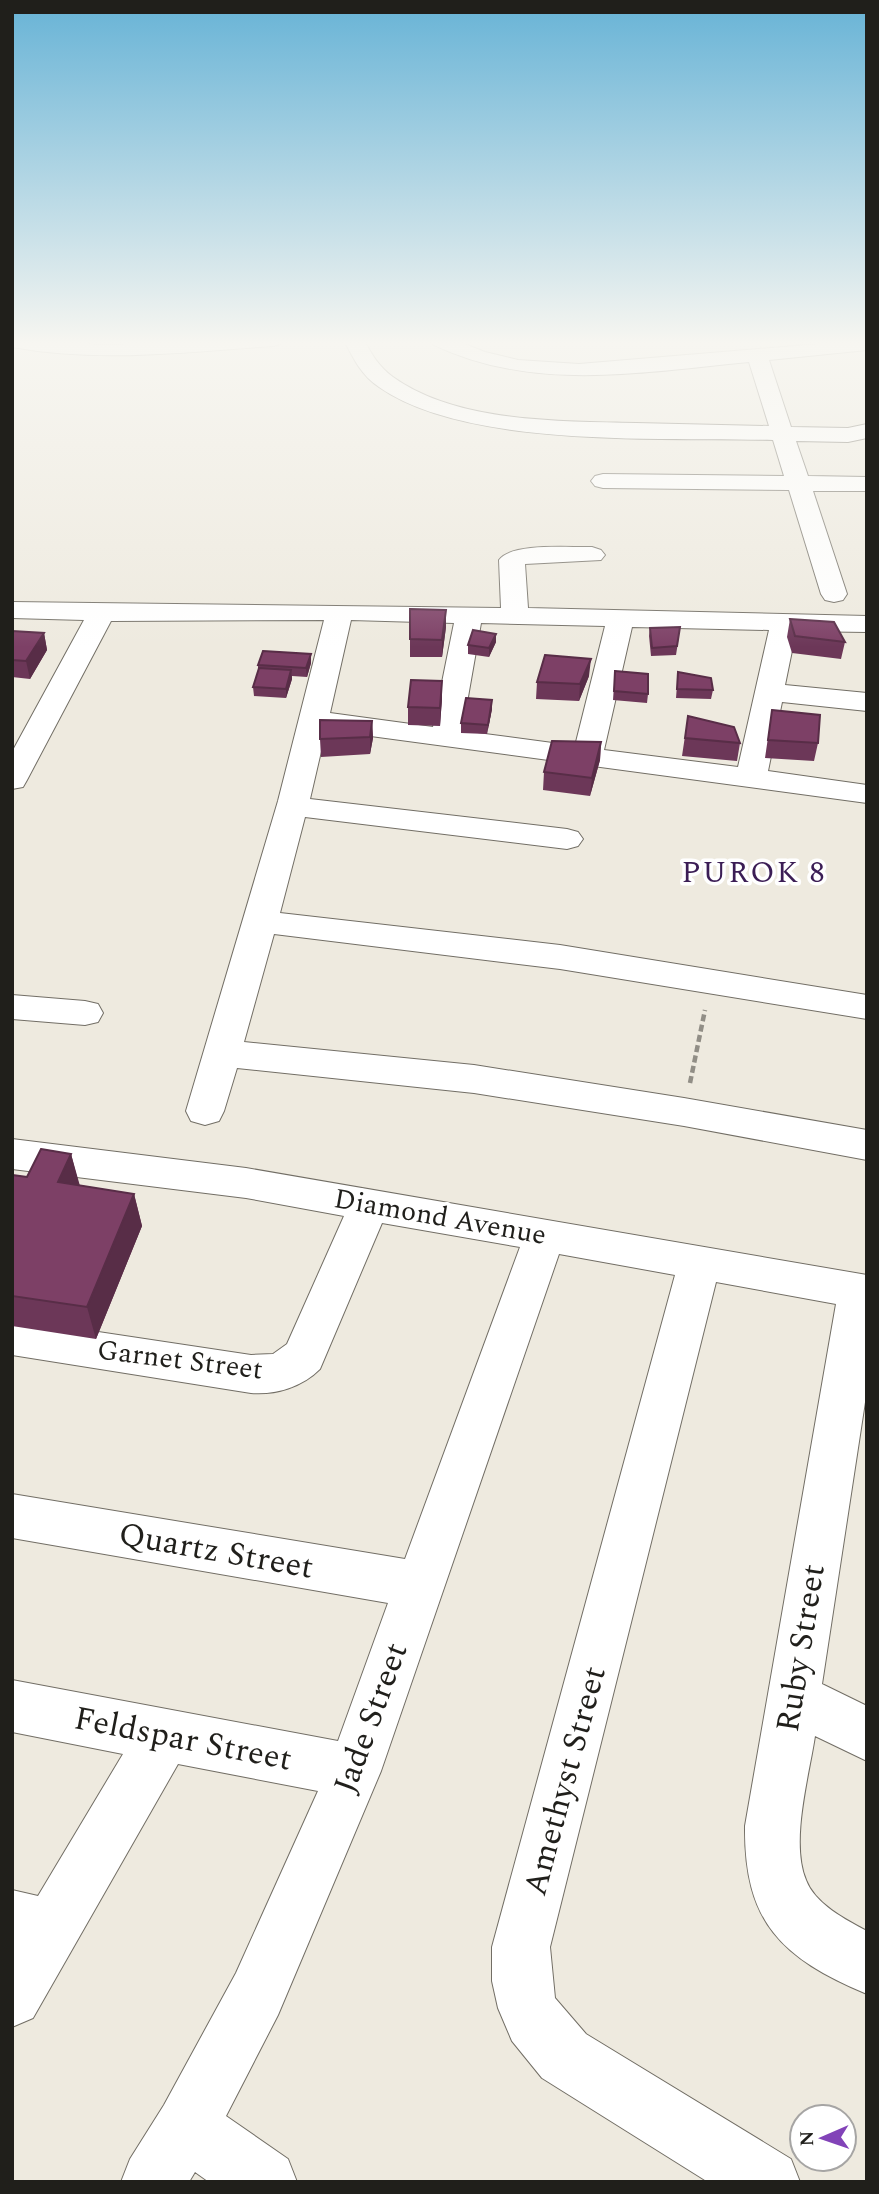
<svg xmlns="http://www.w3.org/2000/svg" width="879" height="2194" font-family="Spectral,serif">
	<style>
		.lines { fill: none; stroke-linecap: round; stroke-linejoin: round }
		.minor-casing { stroke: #726e65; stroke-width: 2 }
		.path { stroke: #918e86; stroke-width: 4.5; stroke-dasharray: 7 3.5; stroke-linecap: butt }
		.minor { fill: #fff; fill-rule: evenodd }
		.wall { fill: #6c3758 }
		.shaded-wall { fill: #582d47 }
		.building { fill: #7d4066; stroke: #582d47; stroke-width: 2 }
		.labels { text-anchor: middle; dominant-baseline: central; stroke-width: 7; stroke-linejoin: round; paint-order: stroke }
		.street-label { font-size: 28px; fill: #201f1b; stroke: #fff }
		.neighbourhood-label { font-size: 30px; letter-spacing: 2px; fill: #3b1d55; stroke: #fff }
		.near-street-label { font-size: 33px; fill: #201f1b; stroke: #fff }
	</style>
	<rect width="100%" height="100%" fill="#eeeadf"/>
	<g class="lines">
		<defs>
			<path id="minor" d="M 12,340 L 109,345 L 194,340 L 283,340 L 280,344 L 273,346 C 185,352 99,363 12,347 Z
				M 344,340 L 364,340 C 372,355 379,367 393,377 C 457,423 560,421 636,423 C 680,424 724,425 769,426 L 749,362 C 642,372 533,393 432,344 L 429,340 L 455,340 L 485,352 L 518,360 L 579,364 L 867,340 L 867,350 L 769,360 L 791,427 L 848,428 L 867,424 L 867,438 L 848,442 L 796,441 L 808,476 L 867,477 L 867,491 L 813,491 L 847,594 L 843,600 L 834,602 L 825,600 L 821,594 L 789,490 L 603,488 L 595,486 L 591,481 L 595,476 L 603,474 L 784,476 L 773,440 C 666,437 467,449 379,387 C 361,375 353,358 344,340 Z
				M 592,547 L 601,550 L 605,555 L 601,560 L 525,564 L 528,608 L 867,616 L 867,632 L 796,631 L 785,685 L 867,693 L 867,711 L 782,702 L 768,771 L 867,785 L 867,803 L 326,730 L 310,799 L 567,829 L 578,832 L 583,839 L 578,846 L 567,849 L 305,817 L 280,913 L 560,945 L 867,995 L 867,1019 L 560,969 L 274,934 L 244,1042 L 474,1065 L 684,1098 L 867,1130 L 867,1160 L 684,1126 L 474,1093 L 237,1068 L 224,1111 L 219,1121 L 205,1125 L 191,1121 L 186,1111 L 278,801 L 324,620 L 111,621 L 27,780 L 23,787 L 12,789 L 12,752 L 84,620 L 12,618 L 12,602 L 501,608 L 499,560 C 512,542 571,548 592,547 ZM 351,620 L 454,623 L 433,727 L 330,713 ZM 481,623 L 605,626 L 575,746 L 462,731 ZM 632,627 L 769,630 L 738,767 L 604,750 Z
				M 12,995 L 85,1001 L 98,1004 L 103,1013 L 98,1022 L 85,1025 L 12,1019 Z
				M 12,1139 L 246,1168 L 867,1275 L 867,1389 L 822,1684 L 867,1706 L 867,1761 L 815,1736 C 809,1776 790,1842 806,1880 C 815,1904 846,1920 867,1931 L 867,1994 C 781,1958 744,1922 745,1826 L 836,1304 L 716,1282 L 550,1947 L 555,1998 L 586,2034 L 791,2159 L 800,2182 L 708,2182 L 542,2078 L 512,2041 L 498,2008 L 492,1981 L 492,1947 L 675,1275 L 559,1254 L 381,1771 L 278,2015 L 226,2116 L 288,2159 L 297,2182 L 209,2182 L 195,2172 L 189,2182 L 121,2182 L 130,2159 L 164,2105 L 236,1973 L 318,1791 L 178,1764 L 33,2018 L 12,2027 L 12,1890 L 38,1896 L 123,1754 L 12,1732 L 12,1680 L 338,1741 L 388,1603 L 12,1538 L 12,1494 L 405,1559 L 520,1247 L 382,1223 L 320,1369 C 302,1387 276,1395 251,1393 L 12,1355 L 12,1319 L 251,1355 L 273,1354 L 287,1344 L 344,1216 L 246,1198 L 12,1169 Z"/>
		</defs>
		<use href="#minor" class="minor-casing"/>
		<path class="path" d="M 690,1083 L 705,1010"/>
		<use href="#minor" class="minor"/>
	</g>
	<path class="wall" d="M 410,609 L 446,610 L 446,627 L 442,657 L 410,657 Z
		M 790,619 L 845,642 L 841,659 L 792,653 L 787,637 Z
		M 650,628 L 679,636 L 676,655 L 651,656 L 649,636 Z
		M 12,631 L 44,633 L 47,650 L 30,679 L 12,677 Z
		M 496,634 L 496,642 L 489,657 L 468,654 L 468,645 Z
		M 311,663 L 307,677 L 292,676 L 292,679 L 286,698 L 254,696 L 253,687 L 258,672 L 258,665 Z
		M 615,671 L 648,694 L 647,703 L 613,700 Z
		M 678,672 L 713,690 L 711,699 L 676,698 Z
		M 589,676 L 579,701 L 536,699 L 537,682 Z
		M 442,698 L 440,726 L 408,725 L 408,707 Z
		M 492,709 L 487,734 L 461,733 L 461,723 Z
		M 772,710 L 818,743 L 814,761 L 765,758 Z
		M 688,716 L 740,743 L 737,761 L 682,756 Z
		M 372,721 L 373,738 L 370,754 L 321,757 L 320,739 Z
		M 601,742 L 600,760 L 590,796 L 543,790 L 544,772 Z
		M 71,1154 L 79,1185 L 134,1194 L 142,1226 L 96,1339 L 12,1326 L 12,1175 L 27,1177 Z"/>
	<path class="shaded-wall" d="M 446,610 L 446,627 L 442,657 L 442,640 Z
		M 44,633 L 47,650 L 30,679 L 26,661 Z
		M 496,634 L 496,642 L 489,657 L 489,648 Z
		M 311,654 L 311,663 L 307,677 L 306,668 Z
		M 591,659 L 589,676 L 579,701 L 580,684 Z
		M 291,670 L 292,679 L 286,698 L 286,689 Z
		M 442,681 L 442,698 L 440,726 L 440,708 Z
		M 492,700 L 492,709 L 487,734 L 488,725 Z
		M 372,721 L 373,738 L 370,754 L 370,737 Z
		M 601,742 L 600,760 L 590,796 L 592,778 Z
		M 71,1154 L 80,1186 L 58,1182 Z
		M 134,1194 L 142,1226 L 96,1339 L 87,1307 Z"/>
	<path class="building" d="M 410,609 L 446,610 L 442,640 L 410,639 Z
		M 790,619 L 834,622 L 845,642 L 795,636 Z
		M 680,627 L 677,646 L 652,648 L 650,628 Z
		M 473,630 L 496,634 L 489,648 L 468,645 Z
		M 12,631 L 44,633 L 26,661 L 12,660 Z
		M 263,651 L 311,654 L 306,668 L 258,665 Z
		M 545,655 L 591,659 L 580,684 L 537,682 Z
		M 259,668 L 291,670 L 286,689 L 253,687 Z
		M 615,671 L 648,674 L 648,694 L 614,691 Z
		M 678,672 L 711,678 L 713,690 L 677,689 Z
		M 411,680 L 442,681 L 440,708 L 408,707 Z
		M 466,698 L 492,700 L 488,725 L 461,723 Z
		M 772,710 L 820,715 L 818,743 L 768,740 Z
		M 688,716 L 734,727 L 740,743 L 685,738 Z
		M 320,720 L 372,721 L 370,737 L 320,739 Z
		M 552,741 L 601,742 L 592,778 L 544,772 Z
		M 41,1149 L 71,1154 L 58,1182 L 134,1194 L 87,1307 L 12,1296 L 12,1175 L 27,1177 Z"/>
	<linearGradient id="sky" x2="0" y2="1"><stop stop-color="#67b3d6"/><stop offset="0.53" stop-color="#f7f6f1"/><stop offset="1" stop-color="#f7f6f1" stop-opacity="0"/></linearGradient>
	<rect width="879" height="647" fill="url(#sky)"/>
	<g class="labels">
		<g class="street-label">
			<text transform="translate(440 1217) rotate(10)">Diamond Avenue</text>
			<text transform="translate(180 1360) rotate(7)">Garnet Street</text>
		</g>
		<g class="neighbourhood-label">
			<text x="754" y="873">PUROK 8</text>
		</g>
		<g class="near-street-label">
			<text transform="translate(216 1551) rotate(10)">Quartz Street</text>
			<text transform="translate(801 1648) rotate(-81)">Ruby Street</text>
			<text transform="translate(371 1718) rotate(-70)">Jade Street</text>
			<text transform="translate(183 1739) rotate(11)">Feldspar Street</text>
			<text transform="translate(565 1781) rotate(-75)">Amethyst Street</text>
		</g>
	</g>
	<rect width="879" height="2194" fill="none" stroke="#201f1b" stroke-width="28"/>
	<g transform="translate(823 2138) rotate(268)"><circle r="33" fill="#ffffff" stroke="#a6a5a4" stroke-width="2"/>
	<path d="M0-5L12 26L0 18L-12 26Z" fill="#8243b8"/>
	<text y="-10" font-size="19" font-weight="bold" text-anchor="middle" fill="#201f1b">N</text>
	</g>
</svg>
